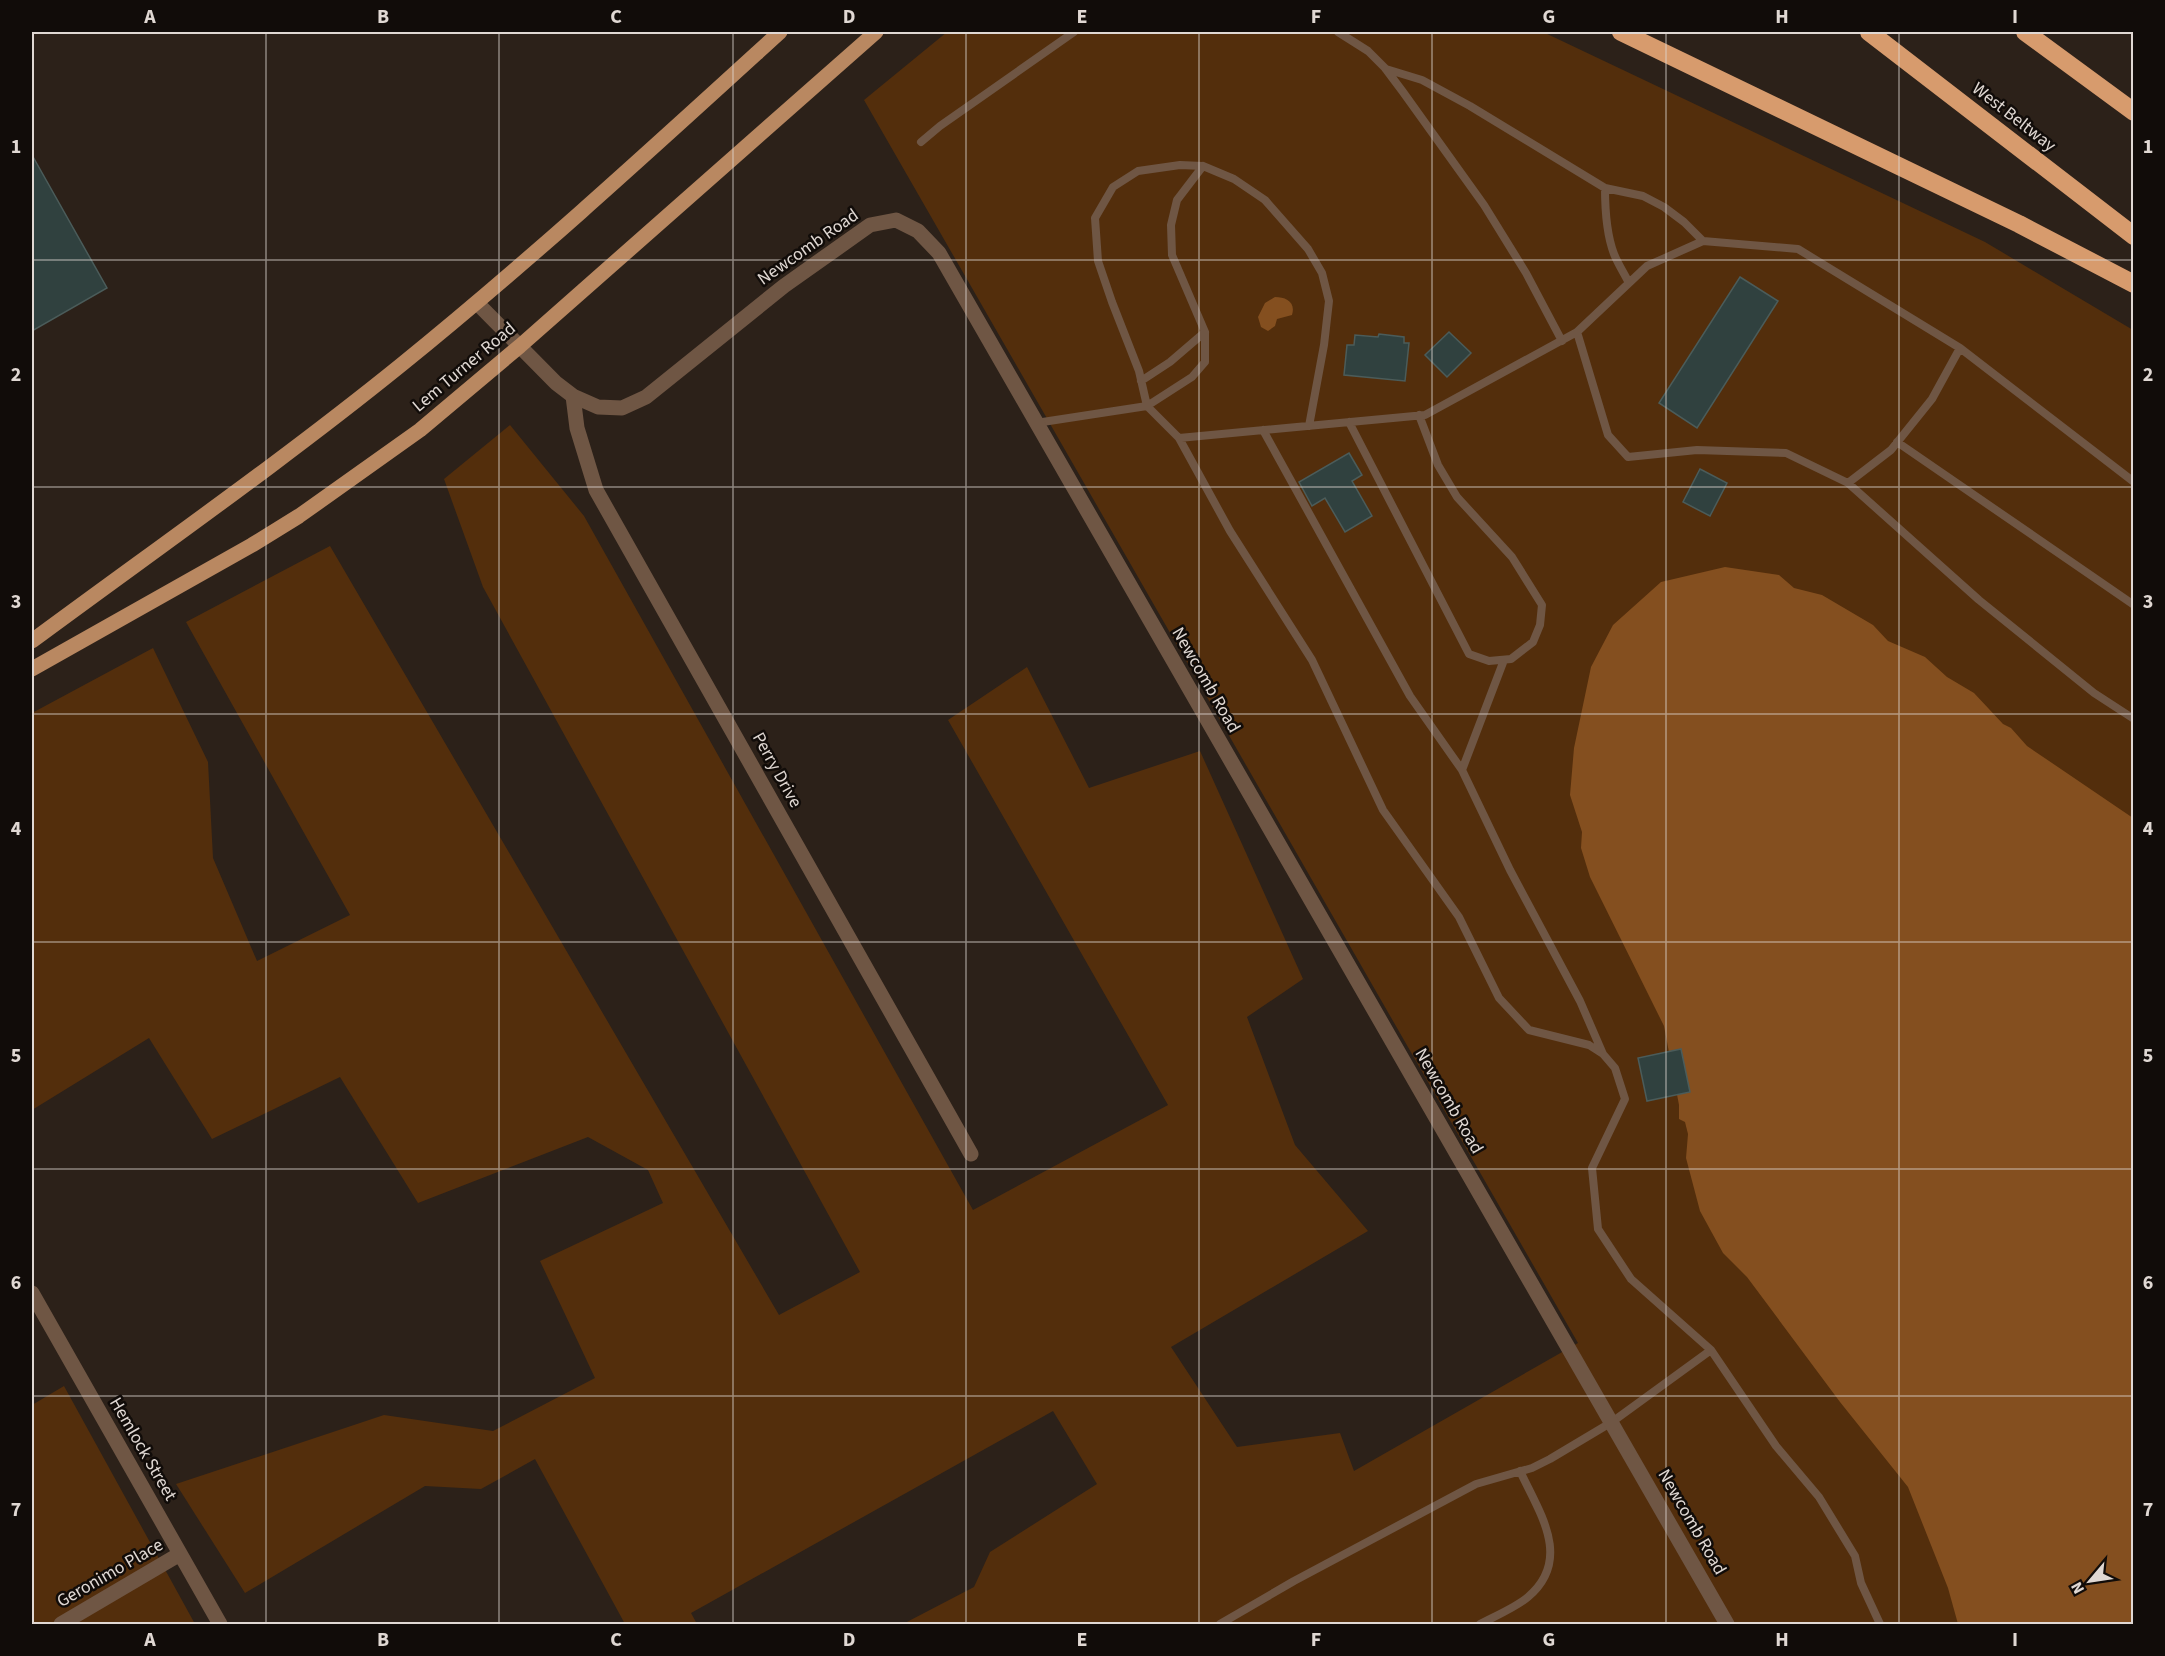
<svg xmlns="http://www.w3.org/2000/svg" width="2165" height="1656" font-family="'Source Sans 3',sans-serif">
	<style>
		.green { fill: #532e0c }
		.water { fill: #844f1f }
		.building { fill: #30413f; stroke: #4b5c5a; stroke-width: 1.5 }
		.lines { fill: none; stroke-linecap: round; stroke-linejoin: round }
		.service { stroke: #6f5644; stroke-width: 8 }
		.minor { stroke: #6f5644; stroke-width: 15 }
		.primary { stroke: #b98861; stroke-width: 15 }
		.motorway { stroke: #d79b6d; stroke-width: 18 }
		.grid { fill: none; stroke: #e0d8d3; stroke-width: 1.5; stroke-opacity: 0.55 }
		.labels { text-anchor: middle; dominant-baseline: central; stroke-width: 5; stroke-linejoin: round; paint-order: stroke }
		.street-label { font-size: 18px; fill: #e0d8d3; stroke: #110c09 }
		.neatline { fill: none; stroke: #e0d8d3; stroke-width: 2 }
		.grid-label { font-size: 20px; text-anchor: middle; font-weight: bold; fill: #e0d8d3 }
	</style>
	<rect width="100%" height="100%" fill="#2c2119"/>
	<path class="green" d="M 947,32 L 1543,32 L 1985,242 L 2133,330 L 2133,1624 L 903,1624 L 974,1587 L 990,1552 L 1097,1484 L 1053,1411 L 691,1613 L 697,1624 L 625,1624 L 535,1459 L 481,1489 L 425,1486 L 245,1593 L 176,1484 L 384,1415 L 493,1431 L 595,1378 L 540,1261 L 663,1203 L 648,1170 L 588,1137 L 418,1203 L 340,1077 L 212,1139 L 149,1038 L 32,1110 L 32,713 L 153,648 L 208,762 L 213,858 L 257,961 L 350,915 L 186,622 L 330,546 L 779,1315 L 860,1272 L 483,587 L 444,479 L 510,425 L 584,516 L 973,1210 L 1168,1105 L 948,720 L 1027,667 L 1089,788 L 1200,751 L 1303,979 L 1247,1017 L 1295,1145 L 1368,1231 L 1171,1347 L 1237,1447 L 1340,1433 L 1354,1471 L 1578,1343 L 864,100 Z
		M 64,1386 L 195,1624 L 32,1624 L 32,1405 Z"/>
	<path class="water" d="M 1275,297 C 1286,297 1296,302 1292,315 L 1277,319 L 1275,326 L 1268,331 L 1261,327 L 1258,317 L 1265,303 Z
		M 1725,567 L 1779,575 L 1794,588 L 1822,595 L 1873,625 L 1888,641 L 1925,657 L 1947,677 L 1974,693 L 2003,724 L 2011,728 L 2027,746 L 2133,818 L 2133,1624 L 1958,1624 L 1948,1588 L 1908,1487 L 1840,1402 L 1747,1277 L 1723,1253 L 1700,1211 L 1686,1158 L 1688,1134 L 1685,1122 L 1679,1119 L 1679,1105 L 1664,1026 L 1590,877 L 1581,848 L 1582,832 L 1570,795 L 1574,748 L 1591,667 L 1613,625 L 1661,582 Z"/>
	<path class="building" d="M 32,155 L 107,288 L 32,331 Z
		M 1740,277 L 1778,301 L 1697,428 L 1659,403 Z
		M 1449,332 L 1471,353 L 1447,377 L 1425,355 Z
		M 1379,334 L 1404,337 L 1404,343 L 1409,343 L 1405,381 L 1344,375 L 1347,345 L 1354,345 L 1355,335 L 1378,337 Z
		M 1349,453 L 1362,475 L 1352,481 L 1372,516 L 1345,532 L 1325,498 L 1312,506 L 1299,482 Z
		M 1700,469 L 1727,483 L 1710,516 L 1683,502 Z
		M 1681,1049 L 1690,1092 L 1647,1101 L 1638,1058 Z"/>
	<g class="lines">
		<path class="service" d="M 1338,32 L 1368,51 L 1385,68 L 1403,92 L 1484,205 L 1526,273 L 1562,341
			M 1386,69 L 1422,80 L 1470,106 L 1605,188 L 1643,196 L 1664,207 L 1684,222 L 1703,241
			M 921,142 L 940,126 L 1074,32
			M 1203,166 L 1177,200 L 1171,225 L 1172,255 L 1205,332
			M 1605,188 C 1605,210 1606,233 1614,254 C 1618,264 1624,273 1629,283
			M 1577,332 L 1608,435 L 1628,457 L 1697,450 L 1786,453 L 1848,483 L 1979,600 L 2094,693 L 2134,719
			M 1141,381 L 1170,362 L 1205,332 L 1205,362 L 1192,377 L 1147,406 L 1139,371 L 1112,302 L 1098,261 L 1095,218 L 1113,187 L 1138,171 L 1180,165 L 1203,166 L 1234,179 L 1265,200 L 1308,249 L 1322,273 L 1329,301 L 1324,345 L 1309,426
			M 1349,422 L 1469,654 L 1489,661 L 1511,659 L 1533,642 L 1540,625 L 1542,605 L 1512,557 L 1457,497 L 1438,465 L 1419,415
			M 1036,423 L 1147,406 L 1179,438 L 1425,415 L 1577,332 L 1647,266 L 1703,241 L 1798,249 L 1960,348 L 2134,482
			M 1263,430 L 1410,696 L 1462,770
			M 1179,438 L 1230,531 L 1312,660 L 1383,810 L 1459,917 L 1499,998 L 1529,1030 L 1589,1045 L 1603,1054 L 1615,1068 L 1625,1099 L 1592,1168 L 1598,1229 L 1631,1279 L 1711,1350 L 1776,1446 L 1819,1497 L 1855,1556 L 1861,1583 L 1880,1624
			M 1897,442 L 2134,605
			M 1848,483 L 1891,450 L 1932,399 L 1960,348
			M 1504,660 L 1462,770 L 1510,870 L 1580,1001 L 1603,1054
			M 1220,1624 L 1294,1581 L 1476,1484 L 1532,1468 L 1550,1459 L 1612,1422 L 1711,1350
			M 1480,1624 C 1495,1616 1515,1608 1528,1597 C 1573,1559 1539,1512 1520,1471"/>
		<path class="minor" d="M 477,303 L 556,383 L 573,396 L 598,407 L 622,408 L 646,397 L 784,286 L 870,225 L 896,220 L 918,231 L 939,253 L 1727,1624
			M 573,396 L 577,428 L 596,490 L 971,1154
			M 32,1293 L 220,1624
			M 61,1624 L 180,1554"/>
		<path class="primary" d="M 32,641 C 155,550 281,462 401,365 C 532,259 656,145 780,32
			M 32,669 L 252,545 L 299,516 L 420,430 L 520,346 L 876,32"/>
		<path class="motorway" d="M 1621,32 L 2019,224 L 2134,284
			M 1869,32 L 2134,236
			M 2025,32 L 2134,112"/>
	</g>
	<path class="grid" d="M 266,32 L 266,1624M 499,32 L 499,1624M 733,32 L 733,1624M 966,32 L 966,1624M 1199,32 L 1199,1624M 1432,32 L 1432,1624M 1666,32 L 1666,1624M 1899,32 L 1899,1624M 32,260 L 2134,260M 32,487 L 2134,487M 32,714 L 2134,714M 32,942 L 2134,942M 32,1169 L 2134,1169M 32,1396 L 2134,1396"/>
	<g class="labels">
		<g class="street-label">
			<text transform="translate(2014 117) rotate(38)">West Beltway</text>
			<text transform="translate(808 247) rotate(-35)">Newcomb Road</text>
			<text transform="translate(464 367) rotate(-40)">Lem Turner Road</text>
			<text transform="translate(1206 680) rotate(60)">Newcomb Road</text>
			<text transform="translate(777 770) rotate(61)">Perry Drive</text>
			<text transform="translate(1449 1101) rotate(60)">Newcomb Road</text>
			<text transform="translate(143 1449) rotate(60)">Hemlock Street</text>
			<text transform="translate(1692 1522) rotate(60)">Newcomb Road</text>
			<text transform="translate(110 1573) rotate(-30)">Geronimo Place</text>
		</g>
	</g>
	<rect width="2165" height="1656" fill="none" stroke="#110c09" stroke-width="66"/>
	<g transform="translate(2090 1581) rotate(241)" stroke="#110c09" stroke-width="4.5" paint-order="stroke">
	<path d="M0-4.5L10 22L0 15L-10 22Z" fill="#e0d8d3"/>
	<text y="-9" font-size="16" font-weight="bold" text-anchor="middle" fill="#e0d8d3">N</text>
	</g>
	<rect x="33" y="33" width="2099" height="1590" class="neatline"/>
	<g class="grid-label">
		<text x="150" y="23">A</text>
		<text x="383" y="23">B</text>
		<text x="616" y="23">C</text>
		<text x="849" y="23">D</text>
		<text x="1082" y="23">E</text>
		<text x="1316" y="23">F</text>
		<text x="1549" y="23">G</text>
		<text x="1782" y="23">H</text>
		<text x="2015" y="23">I</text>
		<text x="16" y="153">1</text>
		<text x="2148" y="153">1</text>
		<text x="16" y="381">2</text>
		<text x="2148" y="381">2</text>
		<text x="16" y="608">3</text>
		<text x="2148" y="608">3</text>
		<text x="16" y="835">4</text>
		<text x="2148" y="835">4</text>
		<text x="16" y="1062">5</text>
		<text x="2148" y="1062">5</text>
		<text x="16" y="1289">6</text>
		<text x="2148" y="1289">6</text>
		<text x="16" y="1516">7</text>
		<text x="2148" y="1516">7</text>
		<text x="150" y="1646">A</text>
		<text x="383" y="1646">B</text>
		<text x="616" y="1646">C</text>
		<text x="849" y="1646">D</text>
		<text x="1082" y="1646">E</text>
		<text x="1316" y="1646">F</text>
		<text x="1549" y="1646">G</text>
		<text x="1782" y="1646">H</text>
		<text x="2015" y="1646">I</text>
	</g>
</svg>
